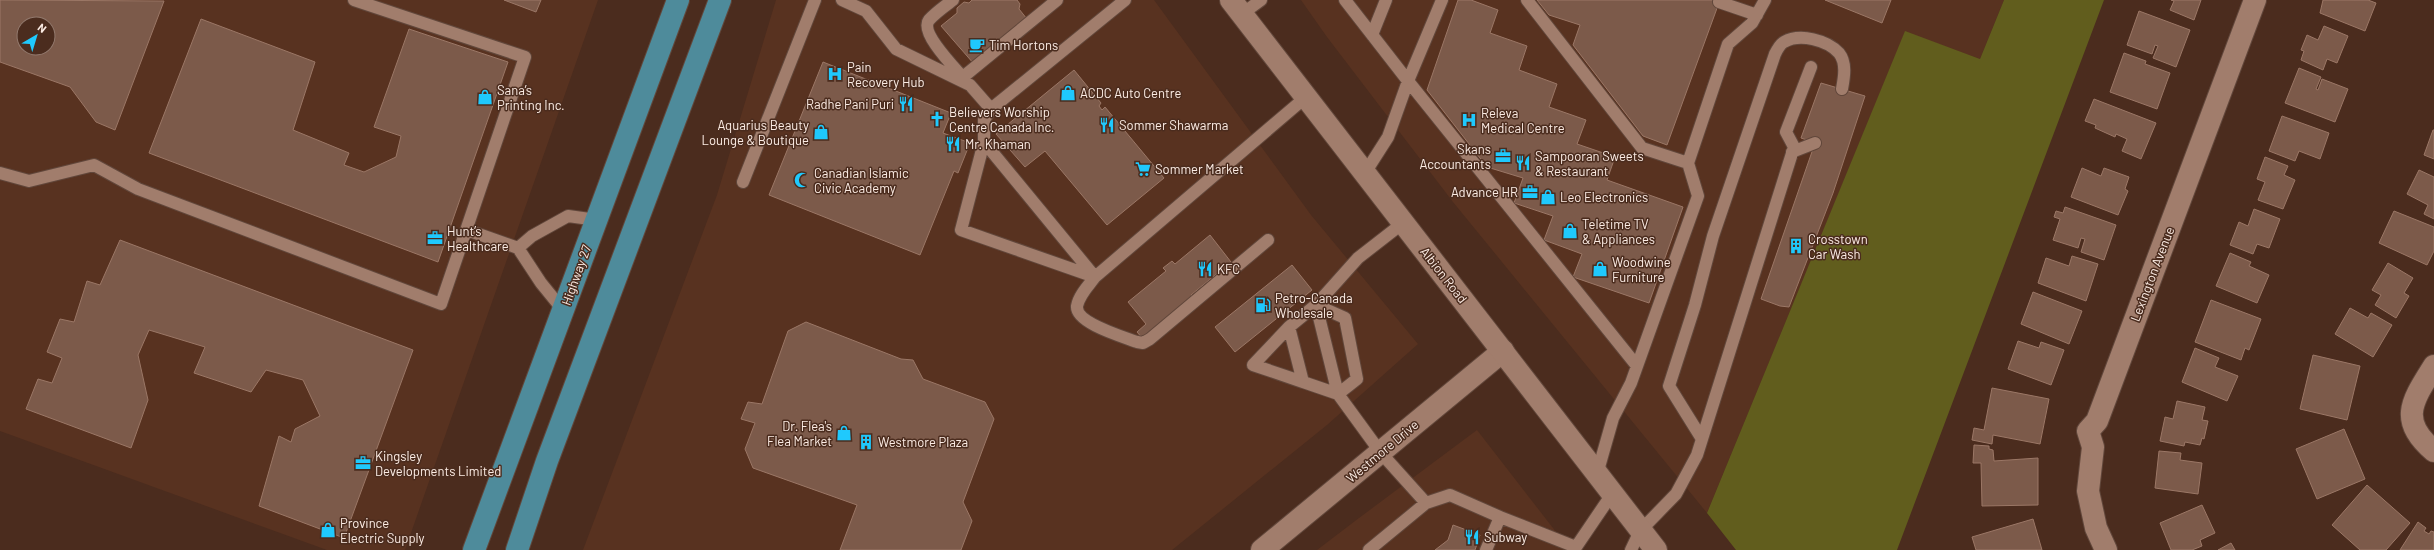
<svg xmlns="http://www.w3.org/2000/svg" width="2434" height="550" font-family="Barlow,sans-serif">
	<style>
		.built { fill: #583220; fill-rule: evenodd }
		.green { fill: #615d1d }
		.building { fill: #7c5a4a; stroke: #9b7766; fill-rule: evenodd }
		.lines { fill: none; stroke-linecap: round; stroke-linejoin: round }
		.service-casing { stroke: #61473b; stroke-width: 14 }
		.minor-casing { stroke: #61473b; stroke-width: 24 }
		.tertiary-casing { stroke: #61473b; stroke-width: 24 }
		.secondary-casing { stroke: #61473b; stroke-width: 24 }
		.primary-casing { stroke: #61473b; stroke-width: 24 }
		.service { stroke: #a17d6c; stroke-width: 12 }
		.minor { stroke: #a17d6c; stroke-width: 22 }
		.tertiary { stroke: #a17d6c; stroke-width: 22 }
		.secondary { stroke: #a17d6c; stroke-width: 22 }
		.primary { stroke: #4e8b9b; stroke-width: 22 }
		.labels { text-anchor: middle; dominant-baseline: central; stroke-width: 3; stroke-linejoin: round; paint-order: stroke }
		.poi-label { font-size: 13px; fill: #fcece4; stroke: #4b2c1e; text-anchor: start }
		.street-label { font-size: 13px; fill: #fcece4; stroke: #4b2c1e }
	</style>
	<rect width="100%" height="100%" fill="#4b2c1e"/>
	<path class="built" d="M 0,0 L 598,0 L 405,550 L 327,550 L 0,431 ZM 24,24 L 48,24 L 48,48 L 24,48 Z
		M 776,0 L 1154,0 L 1311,215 L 1418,344 L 1327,425 L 1172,550 L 583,550 L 717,195 Z
		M 1301,0 L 2004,0 L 1980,59 L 1905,32 L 1707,513 L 1453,202 L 1327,37 Z
		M 1477,430 L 1570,550 L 1317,550 L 1359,518 Z"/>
	<path class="green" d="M 2004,0 L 2104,0 L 1897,550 L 1736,550 L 1707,513 L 1905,31 L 1980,59 Z"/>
	<path class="building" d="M 0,0 L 164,1 L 115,130 L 96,122 L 70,87 L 0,62 ZM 24,24 L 48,24 L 48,48 L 24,48 Z
		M 504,0 L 541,0 L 536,12 Z
		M 972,0 L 1017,0 L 1020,4 L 1019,9 L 1027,19 L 974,64 L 941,26 L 957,13 L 957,8 L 964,2 L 969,3 Z
		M 1458,0 L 1471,0 L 1498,10 L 1490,33 L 1527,46 L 1519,70 L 1557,84 L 1549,107 L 1586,120 L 1577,144 L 1615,157 L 1607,180 L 1683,207 L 1649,303 L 1573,277 L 1582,254 L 1544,240 L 1553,216 L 1514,203 L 1523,178 L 1487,167 L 1427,90 Z
		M 1537,0 L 1720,0 L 1667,145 L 1643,136 L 1573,45 L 1580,25 L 1549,15 Z
		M 1825,0 L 1891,0 L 1882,23 Z
		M 2171,0 L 2201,0 L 2194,20 L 2170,10 L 2174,1 Z
		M 2323,0 L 2368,0 L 2376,3 L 2365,31 L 2320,13 Z
		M 2139,11 L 2190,30 L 2176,67 L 2153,58 L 2158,46 L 2155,45 L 2152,54 L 2127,45 Z
		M 201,19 L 315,62 L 293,130 L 349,153 L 344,165 L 364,172 L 396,157 L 401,136 L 374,127 L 409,29 L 508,62 L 438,262 L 149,153 Z
		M 2324,26 L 2348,36 L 2337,63 L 2327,59 L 2323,70 L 2301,60 L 2304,51 L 2301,50 L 2307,35 L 2318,40 Z
		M 2124,53 L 2146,61 L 2145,64 L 2170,73 L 2157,109 L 2110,92 Z
		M 823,62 L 951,113 L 943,133 L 970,143 L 958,173 L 954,171 L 920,255 L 769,195 Z
		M 2299,68 L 2321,77 L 2316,89 L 2318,90 L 2322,79 L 2348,89 L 2335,122 L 2285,103 Z
		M 1074,70 L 1101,103 L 1099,106 L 1102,110 L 1105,107 L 1164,178 L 1107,225 L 1045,151 L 1025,167 L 996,134 Z
		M 1821,83 L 1865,96 L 1833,193 L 1789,307 L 1780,306 L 1761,299 L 1815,143 L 1801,138 Z
		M 2094,99 L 2156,123 L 2141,159 L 2122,151 L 2127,139 L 2116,134 L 2115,137 L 2095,128 L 2096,125 L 2085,121 Z
		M 2282,116 L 2329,133 L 2320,159 L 2299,151 L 2295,161 L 2269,151 Z
		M 2433,130 L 2434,130 L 2434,159 L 2424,155 Z
		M 2265,157 L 2288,166 L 2284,175 L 2295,180 L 2283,209 L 2258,200 L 2265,182 L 2257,179 Z
		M 2082,168 L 2101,176 L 2104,168 L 2129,177 L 2125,189 L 2128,191 L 2118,215 L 2071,197 Z
		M 2419,170 L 2434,177 L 2434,219 L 2424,214 L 2428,205 L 2407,194 Z
		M 2065,207 L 2116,225 L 2104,260 L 2081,252 L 2085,239 L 2081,238 L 2078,248 L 2053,240 L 2060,219 L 2054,217 L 2056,211 L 2063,213 Z
		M 2254,209 L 2280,219 L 2269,248 L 2257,244 L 2253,254 L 2230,245 L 2239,222 L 2248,226 Z
		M 2394,211 L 2434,227 L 2434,251 L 2427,265 L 2379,243 Z
		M 1210,235 L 1231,262 L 1191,295 L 1194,298 L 1143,339 L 1137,332 L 1146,324 L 1128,302 L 1166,271 L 1163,268 L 1172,261 L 1175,264 Z
		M 120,240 L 413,350 L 344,538 L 259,506 L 279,436 L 291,442 L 295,429 L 320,416 L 303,380 L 266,370 L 251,392 L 194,373 L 205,347 L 149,330 L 138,355 L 148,400 L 131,448 L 26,409 L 38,379 L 52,383 L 62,358 L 47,352 L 60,319 L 74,322 L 87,281 L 100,285 Z
		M 2230,253 L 2251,262 L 2249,266 L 2269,275 L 2257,303 L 2216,286 Z
		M 2072,256 L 2098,264 L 2086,301 L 2038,283 L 2046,258 L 2069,266 Z
		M 2388,263 L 2413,278 L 2404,293 L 2409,296 L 2396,318 L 2375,305 L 2381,295 L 2372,290 Z
		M 1292,265 L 1312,290 L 1235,352 L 1215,327 Z
		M 2033,292 L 2082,311 L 2069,344 L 2021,324 Z
		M 2211,300 L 2261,319 L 2249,350 L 2245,348 L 2241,360 L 2195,342 Z
		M 2350,308 L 2368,318 L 2371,313 L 2392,325 L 2373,357 L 2335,334 Z
		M 806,322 L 901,359 L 913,360 L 923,379 L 985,402 L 994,419 L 963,502 L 972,521 L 961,550 L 840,550 L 857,505 L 753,468 L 745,449 L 755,423 L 741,419 L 748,402 L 762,404 L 788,331 Z
		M 2018,341 L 2039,348 L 2041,342 L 2064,350 L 2051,385 L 2008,369 Z
		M 2195,348 L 2219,358 L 2215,367 L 2238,376 L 2227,401 L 2182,382 Z
		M 2313,355 L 2360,366 L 2347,420 L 2300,409 Z
		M 1992,388 L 2049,399 L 2040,444 L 1993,435 L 1992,444 L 1972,440 L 1974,428 L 1984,430 Z
		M 2177,401 L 2205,407 L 2202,420 L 2208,421 L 2204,439 L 2202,438 L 2200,445 L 2185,442 L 2184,446 L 2160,441 L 2165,417 L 2173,419 Z
		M 2344,429 L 2365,479 L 2317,499 L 2296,449 Z
		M 1974,445 L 1989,446 L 1989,449 L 1993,450 L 1994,461 L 2038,458 L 2038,505 L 1982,506 L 1981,463 L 1973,463 Z
		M 2159,451 L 2181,453 L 2180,460 L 2202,463 L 2198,494 L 2155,488 Z
		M 2367,485 L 2410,523 L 2386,550 L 2360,550 L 2332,525 Z
		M 2202,505 L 2215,533 L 2200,540 L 2202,546 L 2192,550 L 2171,550 L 2160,523 Z
		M 2033,519 L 2042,550 L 1976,550 L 1972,537 Z
		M 2418,522 L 2426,528 L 2424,531 L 2429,534 L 2431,531 L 2434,532 L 2434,550 L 2400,550 Z
		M 1453,525 L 1480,535 L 1475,550 L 1435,550 L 1448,540 Z
		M 2231,543 L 2235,550 L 2218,550 Z"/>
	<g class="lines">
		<defs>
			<path id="service" d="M 842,0 L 866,11 L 896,49 L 970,85 L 991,109 L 1125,0
				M 953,0 C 945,6 935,13 929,20 C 919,33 957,70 966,81
				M 1345,0 L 1408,81 L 1637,366
				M 1527,0 L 1642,148 L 1688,163
				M 1719,2 L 1757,15
				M 1242,14 L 1261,0
				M 1372,35 L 1386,0
				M 963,77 L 1057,0
				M 991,109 L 984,120 L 984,142 L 1095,277 L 1306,97
				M 984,142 L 961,230 L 1095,277 C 1089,285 1079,295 1077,306 C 1075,323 1124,337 1137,342 L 1143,343 L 1150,339 L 1268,240
				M 1792,152 L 1815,143
				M 0,173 L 29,181 L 94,165 L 138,189 L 441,304 L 525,57 L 354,0
				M 1365,173 L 1388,137 L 1408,81 L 1442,0
				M 743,182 L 815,0
				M 467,230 L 518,248
				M 1316,305 L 1345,318 L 1357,379 L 1338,394 Z
				M 563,310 L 541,283 L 518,248 L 532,236 L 568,216 L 597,220
				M 1289,327 L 1253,365 L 1303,382
				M 1702,439 L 1669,386 L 1695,305 L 1713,236 L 1775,54 C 1777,50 1780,44 1784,42 C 1800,33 1827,40 1839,53 C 1847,63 1844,78 1842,89
				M 1597,474 L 1613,418 L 1631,383 L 1698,196 L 1688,163 L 1728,44 L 1752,23 L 1765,0
				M 1426,503 L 1450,495 L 1500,517 L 1486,550
				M 1500,517 L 1576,547 L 1612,494
				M 1369,550 L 1426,503 L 1381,453 L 1338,394 L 1303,382 L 1289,327 L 1316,305 L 1358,258 L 1403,223
				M 1631,550 L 1640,531 L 1676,494 L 1697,455 L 1794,147 L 1786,132 L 1811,67"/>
			<path id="minor" d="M 2434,366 C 2413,400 2397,420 2434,451
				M 2106,550 L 2096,528 L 2088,491 L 2093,447 L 2088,431 L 2097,421 L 2255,0"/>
			<path id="tertiary" d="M 1262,550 L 1503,351"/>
			<path id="secondary" d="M 1231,0 L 1656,550"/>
			<path id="primary" d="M 474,550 L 678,0
				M 517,550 L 547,461 L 720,0"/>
		</defs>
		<use href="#service" class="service-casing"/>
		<use href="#minor" class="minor-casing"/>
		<use href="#tertiary" class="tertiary-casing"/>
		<use href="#secondary" class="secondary-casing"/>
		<use href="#primary" class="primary-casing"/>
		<use href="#service" class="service"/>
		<use href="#minor" class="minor"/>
		<use href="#tertiary" class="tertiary"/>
		<use href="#secondary" class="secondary"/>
		<use href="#primary" class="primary"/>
	</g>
	<defs>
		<symbol id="cafe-bare" viewBox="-9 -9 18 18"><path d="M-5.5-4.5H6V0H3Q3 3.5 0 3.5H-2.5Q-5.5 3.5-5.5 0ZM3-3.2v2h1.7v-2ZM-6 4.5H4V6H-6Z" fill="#1fc9fd" stroke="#4b2c1e" stroke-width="2.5" paint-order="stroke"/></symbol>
		<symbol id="hospital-bare" viewBox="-9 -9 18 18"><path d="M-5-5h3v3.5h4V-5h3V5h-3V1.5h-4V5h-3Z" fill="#1fc9fd" stroke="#4b2c1e" stroke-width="2.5" paint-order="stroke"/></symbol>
		<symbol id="shop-bare" viewBox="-9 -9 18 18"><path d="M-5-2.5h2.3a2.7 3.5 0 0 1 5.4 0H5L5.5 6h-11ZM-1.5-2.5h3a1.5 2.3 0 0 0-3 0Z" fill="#1fc9fd" stroke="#4b2c1e" stroke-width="2.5" paint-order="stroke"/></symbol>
		<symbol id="restaurant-bare" viewBox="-9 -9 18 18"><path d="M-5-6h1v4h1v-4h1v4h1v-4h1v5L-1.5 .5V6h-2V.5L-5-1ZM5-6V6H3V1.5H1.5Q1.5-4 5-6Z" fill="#1fc9fd" stroke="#4b2c1e" stroke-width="2.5" paint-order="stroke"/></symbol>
		<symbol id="church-bare" viewBox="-9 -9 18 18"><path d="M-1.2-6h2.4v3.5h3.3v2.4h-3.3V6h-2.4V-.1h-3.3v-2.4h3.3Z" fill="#1fc9fd" stroke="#4b2c1e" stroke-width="2.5" paint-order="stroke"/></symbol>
		<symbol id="office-bare" viewBox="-9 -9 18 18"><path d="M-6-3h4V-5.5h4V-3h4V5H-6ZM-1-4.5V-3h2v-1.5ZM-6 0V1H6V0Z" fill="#1fc9fd" stroke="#4b2c1e" stroke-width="2.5" paint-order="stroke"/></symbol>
		<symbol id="supermarket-bare" viewBox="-9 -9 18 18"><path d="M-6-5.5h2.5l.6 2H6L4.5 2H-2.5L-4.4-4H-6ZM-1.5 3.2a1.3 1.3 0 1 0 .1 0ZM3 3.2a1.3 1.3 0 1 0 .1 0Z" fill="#1fc9fd" stroke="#4b2c1e" stroke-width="2.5" paint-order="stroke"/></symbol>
		<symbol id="mosque-bare" viewBox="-9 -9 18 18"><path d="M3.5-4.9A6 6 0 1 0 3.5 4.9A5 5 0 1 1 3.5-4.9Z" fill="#1fc9fd" stroke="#4b2c1e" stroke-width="2.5" paint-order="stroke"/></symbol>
		<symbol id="building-bare" viewBox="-9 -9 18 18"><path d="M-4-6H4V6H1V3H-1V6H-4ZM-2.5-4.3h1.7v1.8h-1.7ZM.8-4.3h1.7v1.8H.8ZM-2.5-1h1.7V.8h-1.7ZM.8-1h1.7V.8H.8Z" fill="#1fc9fd" stroke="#4b2c1e" stroke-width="2.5" paint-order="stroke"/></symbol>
		<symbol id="fuel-bare" viewBox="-9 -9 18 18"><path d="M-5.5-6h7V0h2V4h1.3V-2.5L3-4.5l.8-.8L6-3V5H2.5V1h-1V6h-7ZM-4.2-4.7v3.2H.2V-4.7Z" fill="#1fc9fd" stroke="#4b2c1e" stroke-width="2.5" paint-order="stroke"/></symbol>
	</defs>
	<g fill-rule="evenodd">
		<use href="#cafe-bare" x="966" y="34" width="22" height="22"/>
		<use href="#hospital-bare" x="824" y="63" width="22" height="22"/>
		<use href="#shop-bare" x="1057" y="82" width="22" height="22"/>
		<use href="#shop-bare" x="474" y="86" width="22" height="22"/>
		<use href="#restaurant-bare" x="895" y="93" width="22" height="22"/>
		<use href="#church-bare" x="926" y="108" width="22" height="22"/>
		<use href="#hospital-bare" x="1458" y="109" width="22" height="22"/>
		<use href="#restaurant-bare" x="1096" y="114" width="22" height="22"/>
		<use href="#shop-bare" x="810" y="121" width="22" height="22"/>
		<use href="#restaurant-bare" x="942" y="133" width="22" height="22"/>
		<use href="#office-bare" x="1492" y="145" width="22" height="22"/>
		<use href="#restaurant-bare" x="1512" y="152" width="22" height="22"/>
		<use href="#supermarket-bare" x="1132" y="158" width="22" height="22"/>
		<use href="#mosque-bare" x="791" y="169" width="22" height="22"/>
		<use href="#office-bare" x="1519" y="181" width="22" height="22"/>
		<use href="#shop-bare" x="1537" y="186" width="22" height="22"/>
		<use href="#shop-bare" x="1559" y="220" width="22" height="22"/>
		<use href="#office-bare" x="424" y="227" width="22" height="22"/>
		<use href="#building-bare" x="1785" y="235" width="22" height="22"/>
		<use href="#restaurant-bare" x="1194" y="258" width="22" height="22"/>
		<use href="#shop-bare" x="1589" y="258" width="22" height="22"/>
		<use href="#fuel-bare" x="1252" y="294" width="22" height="22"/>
		<use href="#shop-bare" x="833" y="422" width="22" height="22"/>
		<use href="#building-bare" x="855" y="431" width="22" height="22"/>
		<use href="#office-bare" x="352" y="452" width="22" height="22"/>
		<use href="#shop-bare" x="317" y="519" width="22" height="22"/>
		<use href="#restaurant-bare" x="1461" y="526" width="22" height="22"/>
	</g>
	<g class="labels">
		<g class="poi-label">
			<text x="989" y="45">Tim Hortons</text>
			<text x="847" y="67">Pain<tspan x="847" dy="15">Recovery Hub</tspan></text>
			<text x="497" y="90">Sana’s<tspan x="497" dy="15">Printing Inc.</tspan></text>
			<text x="1080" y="93">ACDC Auto Centre</text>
			<text x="894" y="104" text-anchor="end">Radhe Pani Puri</text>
			<text x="949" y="112">Believers Worship<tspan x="949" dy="15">Centre Canada Inc.</tspan></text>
			<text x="1481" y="113">Releva<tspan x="1481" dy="15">Medical Centre</tspan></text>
			<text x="809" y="125" text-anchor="end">Aquarius Beauty<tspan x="809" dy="15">Lounge &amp; Boutique</tspan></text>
			<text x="1119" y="125">Sommer Shawarma</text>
			<text x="965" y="144">Mr. Khaman</text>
			<text x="1491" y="149" text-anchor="end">Skans<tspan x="1491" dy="15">Accountants</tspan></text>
			<text x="1535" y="156">Sampooran Sweets<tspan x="1535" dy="15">&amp; Restaurant</tspan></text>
			<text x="1155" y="169">Sommer Market</text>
			<text x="814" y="173">Canadian Islamic<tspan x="814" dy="15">Civic Academy</tspan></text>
			<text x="1518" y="192" text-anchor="end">Advance HR</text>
			<text x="1560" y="197">Leo Electronics</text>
			<text x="1582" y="224">Teletime TV<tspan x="1582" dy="15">&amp; Appliances</tspan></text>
			<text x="447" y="231">Hunt’s<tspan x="447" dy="15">Healthcare</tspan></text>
			<text x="1808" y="239">Crosstown<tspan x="1808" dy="15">Car Wash</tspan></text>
			<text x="1612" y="262">Woodwine<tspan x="1612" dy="15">Furniture</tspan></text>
			<text x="1217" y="269">KFC</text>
			<text x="1275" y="298">Petro-Canada<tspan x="1275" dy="15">Wholesale</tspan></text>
			<text x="832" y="426" text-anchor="end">Dr. Flea's<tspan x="832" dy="15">Flea Market</tspan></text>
			<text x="878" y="442">Westmore Plaza</text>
			<text x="375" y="456">Kingsley<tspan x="375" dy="15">Developments Limited</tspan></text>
			<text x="340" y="523">Province<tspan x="340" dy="15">Electric Supply</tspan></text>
			<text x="1484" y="537">Subway</text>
		</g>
		<g class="street-label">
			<text transform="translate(2152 274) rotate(-69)">Lexington Avenue</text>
			<text transform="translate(576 275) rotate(-70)">Highway 27</text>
			<text transform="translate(1444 275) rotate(52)">Albion Road</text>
			<text transform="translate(1382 451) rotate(-40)">Westmore Drive</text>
		</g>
	</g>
	<g transform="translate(36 36) rotate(38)"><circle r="19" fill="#4b2c1e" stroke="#92796d"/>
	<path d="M0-3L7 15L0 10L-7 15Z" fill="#1fc9fd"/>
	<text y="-6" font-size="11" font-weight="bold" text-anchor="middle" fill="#fcece4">N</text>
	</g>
</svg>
